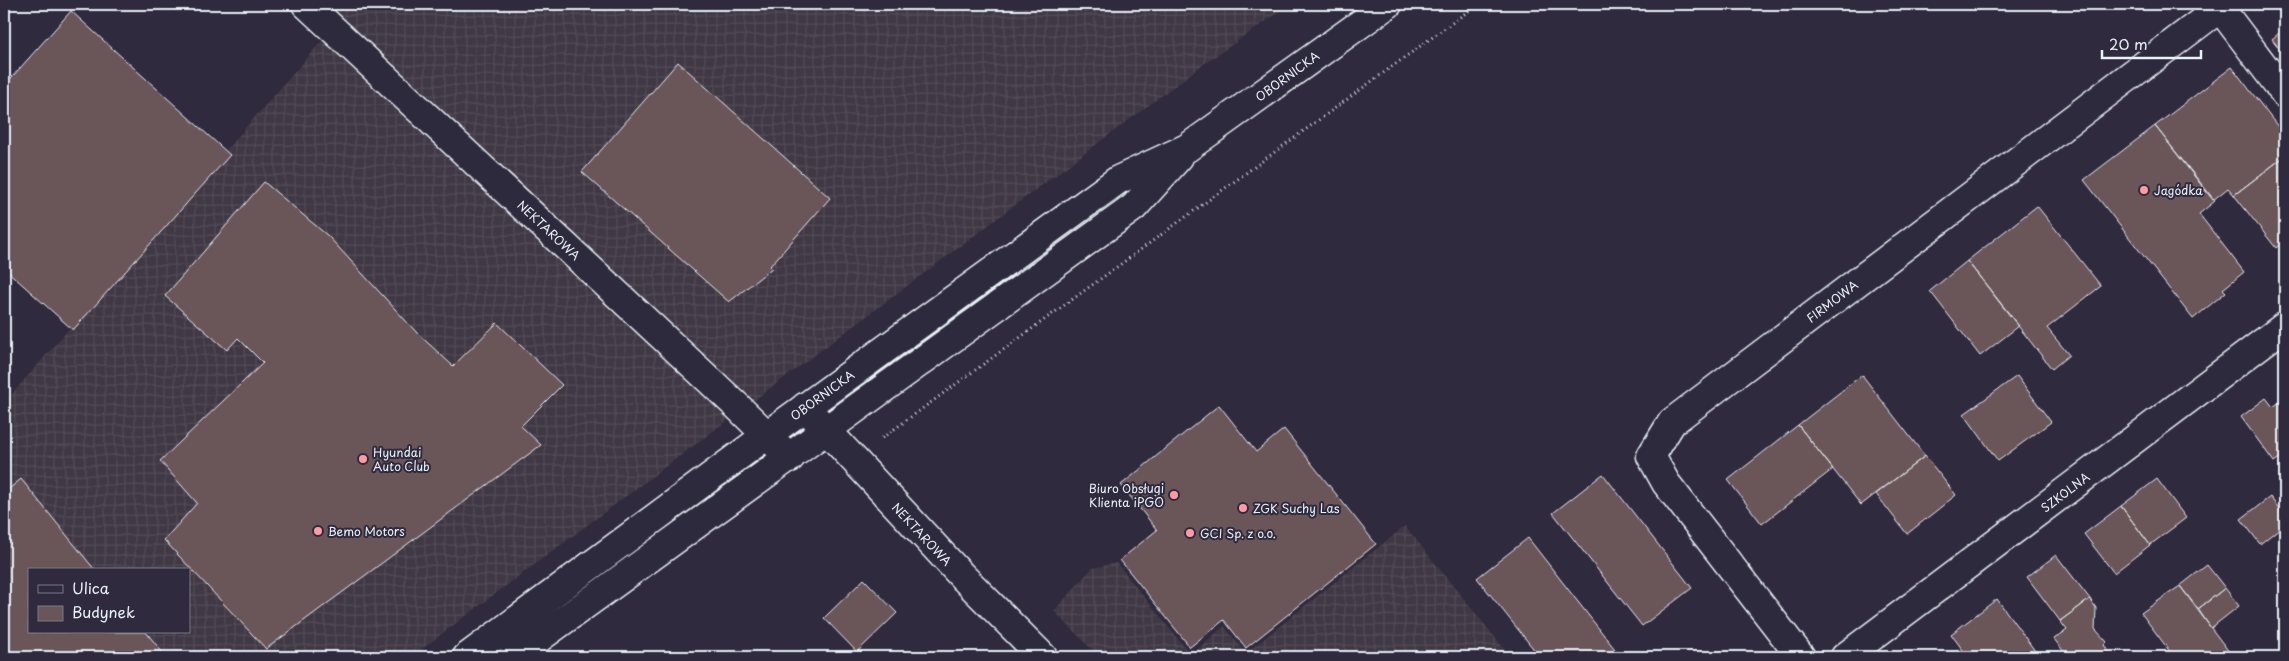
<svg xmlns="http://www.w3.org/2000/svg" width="2289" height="661" font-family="'Playpen Sans',sans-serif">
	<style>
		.industrial { fill: url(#industrial-grid); fill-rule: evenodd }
		.building { fill: #6a5559; stroke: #e8f1f8 }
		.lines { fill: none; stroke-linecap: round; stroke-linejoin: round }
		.minor-casing { stroke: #e8f1f8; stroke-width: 31 }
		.major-casing { stroke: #e8f1f8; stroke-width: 31 }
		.path { stroke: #e8f1f8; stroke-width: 3; stroke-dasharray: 1 4; stroke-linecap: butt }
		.minor { stroke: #2f2a3d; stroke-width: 28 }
		.major { stroke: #2f2a3d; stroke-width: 28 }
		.poi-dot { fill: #ff9aa2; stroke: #2f2a3d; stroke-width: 2 }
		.labels { text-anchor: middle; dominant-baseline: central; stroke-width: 4; stroke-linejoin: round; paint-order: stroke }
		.street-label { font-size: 12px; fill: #e8f1f8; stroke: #2f2a3d }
		.poi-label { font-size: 12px; fill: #e8f1f8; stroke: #2f2a3d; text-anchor: start }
	</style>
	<defs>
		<pattern id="industrial-grid" width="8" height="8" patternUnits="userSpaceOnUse" patternTransform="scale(1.25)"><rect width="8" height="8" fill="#413745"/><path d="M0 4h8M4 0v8" fill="none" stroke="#534b57"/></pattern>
	</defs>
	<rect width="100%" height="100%" fill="#2f2a3d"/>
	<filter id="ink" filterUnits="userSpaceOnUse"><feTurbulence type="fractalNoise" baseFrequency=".02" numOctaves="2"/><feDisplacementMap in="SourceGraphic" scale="10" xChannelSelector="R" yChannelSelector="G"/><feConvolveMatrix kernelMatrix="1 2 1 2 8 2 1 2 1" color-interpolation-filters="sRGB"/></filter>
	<g filter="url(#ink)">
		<path class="industrial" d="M 325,4 L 1291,4 L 1204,64 L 411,657 L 4,657 L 4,403 L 341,19 ZM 29,570 L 189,570 L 189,632 L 29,632 Z
			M 1405,526 L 1511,657 L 1099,657 L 1054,611 L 1092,568 L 1117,563 L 1191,655 L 1224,626 L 1246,653 Z"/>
		<path class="building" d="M 71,11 L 230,155 L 73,330 L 4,268 L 4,86 Z
			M 2285,28 L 2285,56 L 2272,39 Z
			M 678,62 L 830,198 L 770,266 L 772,268 L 729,302 L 582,172 Z
			M 2232,67 L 2285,136 L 2285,156 L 2234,195 L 2228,188 L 2213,200 L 2155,126 Z
			M 2155,126 L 2215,201 L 2199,214 L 2244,272 L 2223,289 L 2226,292 L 2193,319 L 2084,180 Z
			M 2285,156 L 2285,240 L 2276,248 L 2234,195 Z
			M 264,182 L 328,236 L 417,333 L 453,366 L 497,323 L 562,385 L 521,426 L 541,445 L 266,649 L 164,540 L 197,503 L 160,461 L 263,363 L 238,338 L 227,350 L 165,296 Z
			M 2037,206 L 2101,286 L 2047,328 L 2069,355 L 2052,369 L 1967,261 Z
			M 1967,261 L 2019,326 L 1980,356 L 1930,291 Z
			M 1862,375 L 1925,456 L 1861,505 L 1798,425 Z
			M 2017,376 L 2051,422 L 1998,461 L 1964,414 Z
			M 2266,398 L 2273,407 L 2285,398 L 2285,454 L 2274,462 L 2241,417 Z
			M 1219,405 L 1256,452 L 1284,429 L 1376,544 L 1246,648 L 1224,620 L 1190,647 L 1120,560 L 1157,530 L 1121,485 Z
			M 1798,425 L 1833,469 L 1762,524 L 1728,480 Z
			M 1925,456 L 1956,495 L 1907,534 L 1876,494 Z
			M 1603,474 L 1692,588 L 1642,626 L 1553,513 Z
			M 21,479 L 95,570 L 29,570 L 29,632 L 146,632 L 166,657 L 4,657 L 4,493 Z
			M 2157,479 L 2186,518 L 2150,545 L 2121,506 Z
			M 2270,497 L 2285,516 L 2285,524 L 2260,544 L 2241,519 Z
			M 2121,506 L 2150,545 L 2114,573 L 2084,534 Z
			M 1528,538 L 1621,657 L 1540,657 L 1477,578 Z
			M 2056,555 L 2090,599 L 2060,621 L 2027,577 Z
			M 2207,565 L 2225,588 L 2198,609 L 2180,586 Z
			M 864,579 L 897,613 L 857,652 L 824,618 Z
			M 2180,586 L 2211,628 L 2233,657 L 2174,657 L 2141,613 Z
			M 2225,588 L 2239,606 L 2211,628 L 2198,609 Z
			M 1997,599 L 2038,655 L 2035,657 L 1968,657 L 1951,634 Z
			M 2090,599 L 2096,608 L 2095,629 L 2107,642 L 2104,645 L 2113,657 L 2068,657 L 2054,639 L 2067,630 L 2060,621 Z"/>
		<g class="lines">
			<defs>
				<path id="minor" d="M 306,4 L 737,406 L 790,458
					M 2220,8 L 2285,94
					M 805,407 L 962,576 L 1043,657
					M 1801,657 L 1666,483 L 1651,456 L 1672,422 L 2225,4
					M 1845,657 L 2285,326"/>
				<path id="major" d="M 467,657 L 767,435 L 1118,180 L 1187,148 L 1388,4
					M 513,657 L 1134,207 L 1179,157"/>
			</defs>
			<use href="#minor" class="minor-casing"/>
			<use href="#major" class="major-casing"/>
			<path class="path" d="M 882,438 L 1478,4"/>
			<use href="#minor" class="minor"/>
			<use href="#major" class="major"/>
		</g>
	</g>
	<g class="poi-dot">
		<circle cx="2144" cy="190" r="5"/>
		<circle cx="363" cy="459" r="5"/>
		<circle cx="1174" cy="495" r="5"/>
		<circle cx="1243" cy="508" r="5"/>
		<circle cx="318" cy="531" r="5"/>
		<circle cx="1190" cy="533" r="5"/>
	</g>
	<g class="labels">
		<g class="street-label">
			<text transform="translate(1287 76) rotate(-36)">OBORNICKA</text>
			<text transform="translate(549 230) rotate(43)">NEKTAROWA</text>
			<text transform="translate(1832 301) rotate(-37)">FIRMOWA</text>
			<text transform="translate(822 395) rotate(-36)">OBORNICKA</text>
			<text transform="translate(2065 492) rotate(-37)">SZKOLNA</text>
			<text transform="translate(922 534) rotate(47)">NEKTAROWA</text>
		</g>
		<g class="poi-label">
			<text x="2154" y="190">Jagódka</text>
			<text x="373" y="452">Hyundai<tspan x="373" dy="14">Auto Club</tspan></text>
			<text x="1164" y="488" text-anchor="end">Biuro Obsługi<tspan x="1164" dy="14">Klienta iPGO</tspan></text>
			<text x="1253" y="508">ZGK Suchy Las</text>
			<text x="328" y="531">Bemo Motors</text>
			<text x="1200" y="533">GCI Sp. z o.o.</text>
		</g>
	</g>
	<rect width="2289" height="661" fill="none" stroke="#2f2a3d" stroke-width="20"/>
	<rect x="10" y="10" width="2269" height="641" fill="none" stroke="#e8f1f8" stroke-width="2" filter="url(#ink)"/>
	<rect x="28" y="568" width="162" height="65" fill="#2f2a3d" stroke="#797a88"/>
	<rect x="38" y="585" width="25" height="8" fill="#2f2a3d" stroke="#797a88"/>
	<text x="72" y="594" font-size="15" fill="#e8f1f8">Ulica</text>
	<rect x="38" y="606" width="25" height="15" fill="#6a5559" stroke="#797a88"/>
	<text x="72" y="618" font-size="15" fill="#e8f1f8">Budynek</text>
	<path d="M2102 50v8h99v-8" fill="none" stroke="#e8f1f8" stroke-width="2.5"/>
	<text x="2109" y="50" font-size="15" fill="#e8f1f8" stroke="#2f2a3d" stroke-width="4" paint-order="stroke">20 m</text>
</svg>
